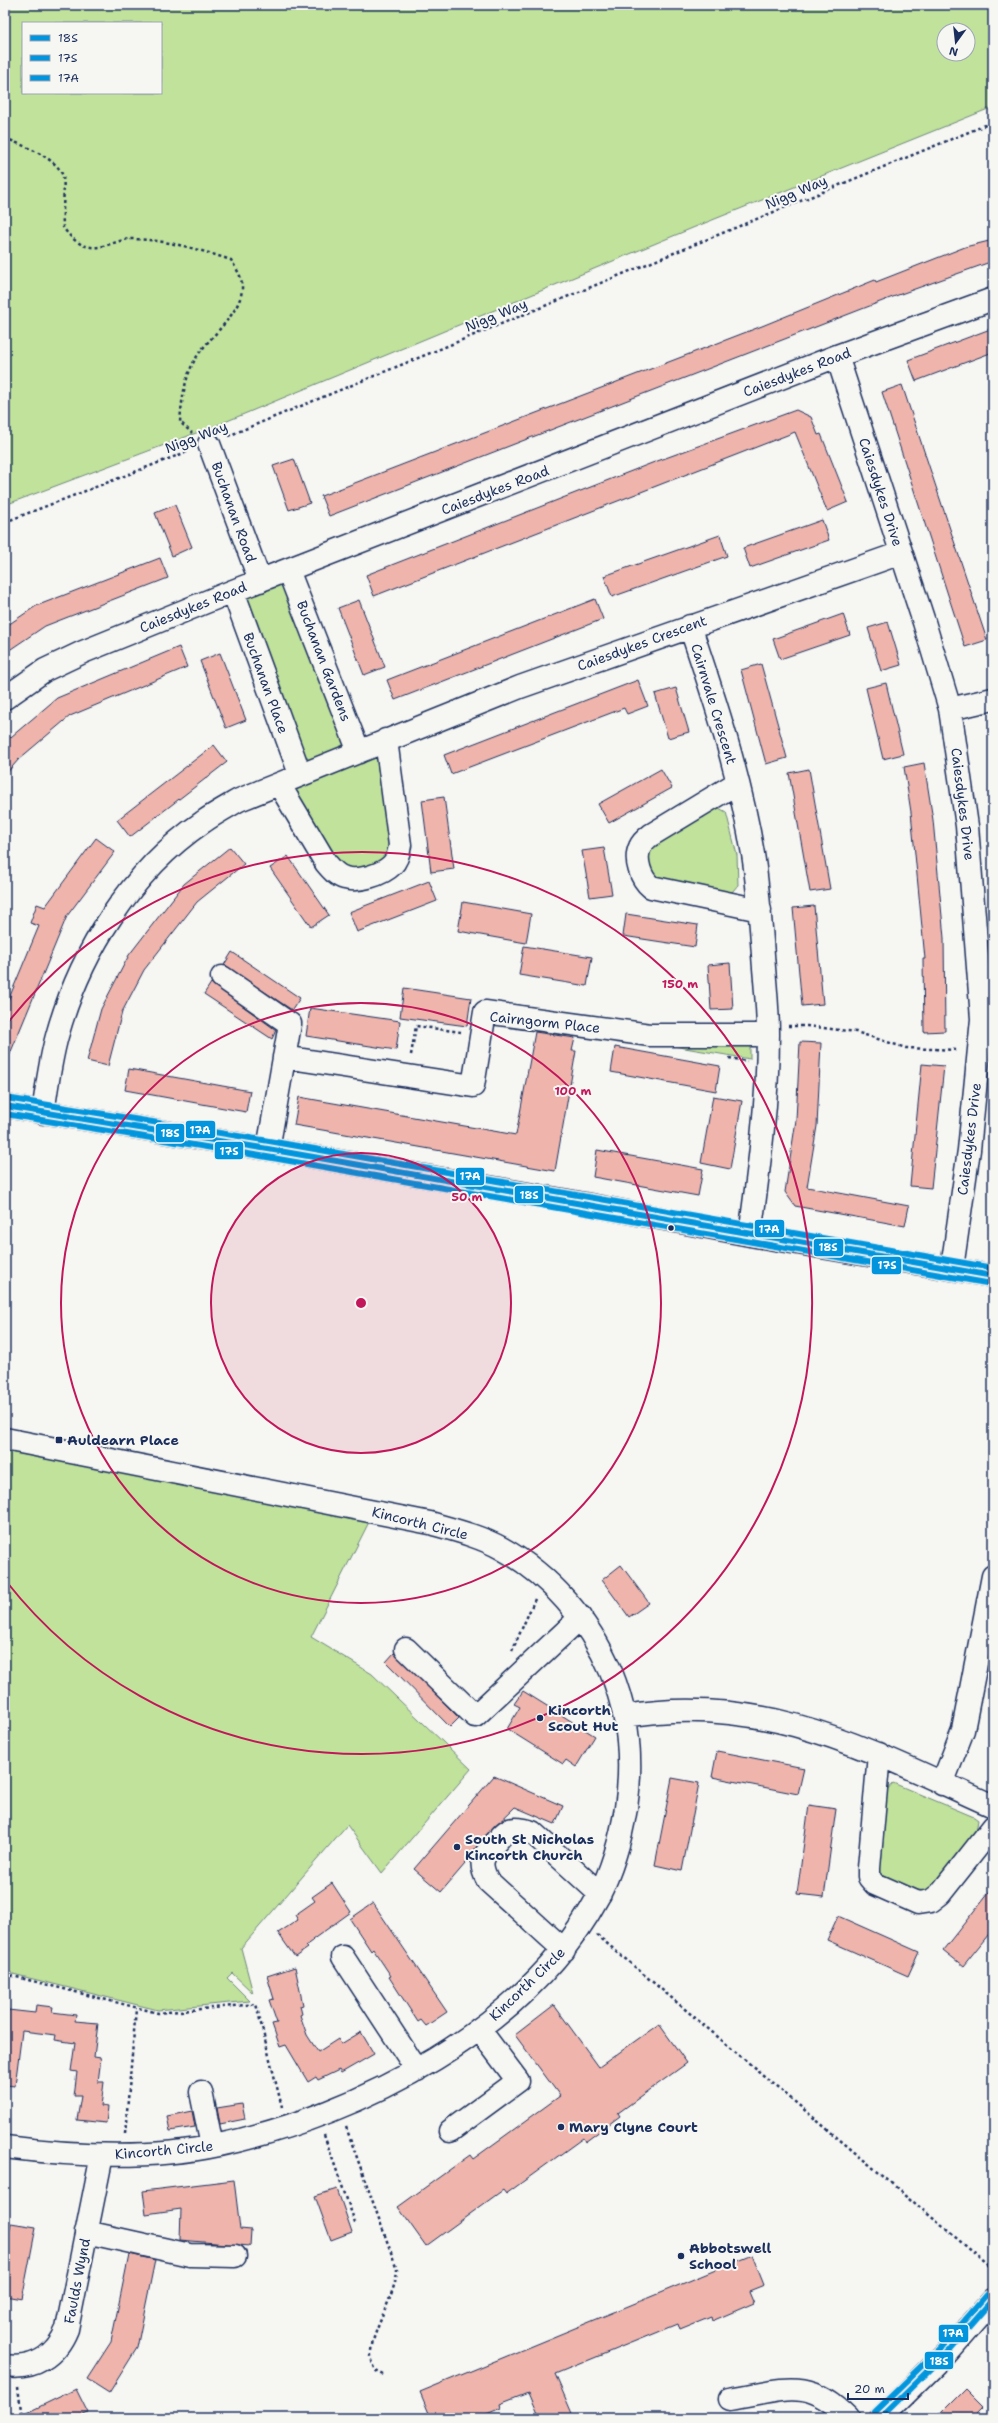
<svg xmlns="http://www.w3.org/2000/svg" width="998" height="2423" font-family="'Shantell Sans',sans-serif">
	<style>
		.green { fill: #c0e29b; stroke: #6e887c; fill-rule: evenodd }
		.building { fill: #efb5ac; stroke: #1b2f5e }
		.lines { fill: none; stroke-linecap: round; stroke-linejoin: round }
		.minor-casing { stroke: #1b2f5e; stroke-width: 25 }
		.path { stroke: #1b2f5e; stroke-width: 2.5; stroke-dasharray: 3 3; stroke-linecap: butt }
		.minor { stroke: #f6f6f2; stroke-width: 22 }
		.bus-1-casing { stroke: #f6f6f2; stroke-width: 9 }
		.bus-2-casing { stroke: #f6f6f2; stroke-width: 9 }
		.bus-3-casing { stroke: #f6f6f2; stroke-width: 9 }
		.bus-1 { stroke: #0295dd; stroke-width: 6 }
		.bus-2 { stroke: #0295dd; stroke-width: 6 }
		.bus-3 { stroke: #0295dd; stroke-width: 6 }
		.ring { fill: none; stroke: #c2185b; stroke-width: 2 }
		.bus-dot { fill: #1b2f5e; stroke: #f6f6f2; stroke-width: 1.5 }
		.labels { text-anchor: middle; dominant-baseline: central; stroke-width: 4; stroke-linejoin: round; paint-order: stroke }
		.street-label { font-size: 14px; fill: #1b2f5e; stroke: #f6f6f2 }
		.poi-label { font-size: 14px; font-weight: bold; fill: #1b2f5e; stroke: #f6f6f2; text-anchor: start }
		.centre { fill: #c2185b; stroke: #f6f6f2; stroke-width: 2 }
		.ring-label { font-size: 12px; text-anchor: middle; font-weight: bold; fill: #c2185b; stroke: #f6f6f2; stroke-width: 4; stroke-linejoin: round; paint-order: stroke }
		.line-badge { stroke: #f6f6f2; stroke-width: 1.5 }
		.badge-label { font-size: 11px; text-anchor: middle; font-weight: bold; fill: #fff }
	</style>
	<rect width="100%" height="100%" fill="#f6f6f2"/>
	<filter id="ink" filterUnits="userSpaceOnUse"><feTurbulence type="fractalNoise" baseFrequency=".025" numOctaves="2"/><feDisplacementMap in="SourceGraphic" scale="8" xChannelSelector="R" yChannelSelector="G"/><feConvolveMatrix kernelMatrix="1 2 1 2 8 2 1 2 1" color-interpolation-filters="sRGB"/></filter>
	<g filter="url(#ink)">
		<path class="green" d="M 5,5 L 993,5 L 993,107 L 695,227 L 220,424 L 5,505 ZM 23,23 L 161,23 L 161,93 L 23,93 ZM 944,30 L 968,30 L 968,54 L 944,54 Z
			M 288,570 L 359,752 L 386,740 L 398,856 L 344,878 L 279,784 L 300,775 L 233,591 Z
			M 717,807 L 726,812 L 737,855 L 738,885 L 732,892 C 714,890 663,888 651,874 C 644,864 650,851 655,841 Z
			M 750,1042 L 750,1059 L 661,1044 Z
			M 5,1451 L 370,1520 L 311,1637 L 372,1674 L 471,1769 L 382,1873 L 347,1825 L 241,1948 L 253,1993 L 232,1973 L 227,1978 L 250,2001 L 158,2010 L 13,1974 L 5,1969 Z
			M 893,1783 L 974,1817 L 978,1820 L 975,1837 L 930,1889 C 914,1894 890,1883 878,1872 L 884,1793 Z"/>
		<path class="building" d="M 993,240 L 993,261 L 898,295 L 329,516 L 321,496 L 762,326 L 875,280 L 876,282 L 965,247 Z
			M 993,328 L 993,352 L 916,381 L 908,360 Z
			M 902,385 L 987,640 L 965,647 L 882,392 Z
			M 796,410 L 811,417 L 818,435 L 821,434 L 848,502 L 827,511 L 795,432 L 374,596 L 366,575 L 652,463 Z
			M 294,459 L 310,503 L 289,510 L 273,466 Z
			M 175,505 L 192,547 L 172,556 L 155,513 Z
			M 822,520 L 829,540 L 750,568 L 743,548 Z
			M 720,535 L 727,556 L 612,597 L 604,576 Z
			M 160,558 L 168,578 L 45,626 L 5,653 L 5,627 L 36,606 Z
			M 595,599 L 603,619 L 395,700 L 387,680 Z
			M 359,600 L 385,667 L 364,675 L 338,608 Z
			M 843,614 L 850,635 L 780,659 L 773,639 Z
			M 888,622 L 901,665 L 881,671 L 868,628 Z
			M 179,647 L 187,667 L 70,716 L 19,759 L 5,775 L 5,742 L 57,698 Z
			M 220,653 L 246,720 L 226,728 L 200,661 Z
			M 761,664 L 787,758 L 766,764 L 741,670 Z
			M 638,680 L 648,706 L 627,714 L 624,708 L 451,774 L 444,755 Z
			M 886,683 L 903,754 L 883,759 L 866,688 Z
			M 676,688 L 689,732 L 668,738 L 655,694 Z
			M 214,745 L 227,762 L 130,837 L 117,820 Z
			M 924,763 L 933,820 L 944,938 L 945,1031 L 924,1032 L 923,959 L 925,959 L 911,812 L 904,767 Z
			M 661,769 L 672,788 L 609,823 L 598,804 Z
			M 809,769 L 830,889 L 810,892 L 789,773 Z
			M 444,797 L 454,869 L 431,872 L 422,800 Z
			M 96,838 L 115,852 L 67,916 L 5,1066 L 5,1008 L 39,926 L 30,923 L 37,904 L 45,907 Z
			M 230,847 L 244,864 L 197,902 L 144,970 L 122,1012 L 108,1066 L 87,1061 L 101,1009 L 129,955 L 184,884 Z
			M 604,848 L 612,894 L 590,897 L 582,851 Z
			M 288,856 L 329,915 L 311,927 L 270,868 Z
			M 429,881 L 437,901 L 357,932 L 349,912 Z
			M 463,902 L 531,914 L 526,943 L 458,931 Z
			M 814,906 L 823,1004 L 802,1006 L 793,908 Z
			M 626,914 L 698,925 L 695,947 L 623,936 Z
			M 524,946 L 592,957 L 587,986 L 519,975 Z
			M 232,952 L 300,998 L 292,1010 L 224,965 Z
			M 730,963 L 733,1009 L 711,1010 L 708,965 Z
			M 211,983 L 276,1030 L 272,1039 L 204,994 Z
			M 404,988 L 471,998 L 467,1026 L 400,1017 Z
			M 310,1008 L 400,1021 L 396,1050 L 306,1036 Z
			M 535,1032 L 575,1038 L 572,1051 L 576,1051 L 555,1171 L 294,1125 L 299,1097 L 516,1135 Z
			M 800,1042 L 821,1043 L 817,1126 L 807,1187 L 909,1206 L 905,1226 L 795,1206 L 785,1192 L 796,1120 Z
			M 615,1047 L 720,1066 L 716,1091 L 611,1072 Z
			M 922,1064 L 944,1066 L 931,1188 L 910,1186 Z
			M 129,1069 L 250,1091 L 246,1112 L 125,1090 Z
			M 713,1096 L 742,1101 L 730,1169 L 701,1163 Z
			M 597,1150 L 703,1169 L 698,1196 L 593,1177 Z
			M 621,1565 L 649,1603 L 629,1617 L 602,1580 Z
			M 394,1653 L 459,1718 L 450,1727 L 386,1662 Z
			M 523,1691 L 595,1736 L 576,1767 L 566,1760 L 563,1764 L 507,1729 L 520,1707 L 514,1704 Z
			M 717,1751 L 804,1768 L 798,1794 L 712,1777 Z
			M 494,1776 L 563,1806 L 555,1824 L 515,1807 L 482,1839 L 471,1857 L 441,1892 L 414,1869 Z
			M 672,1778 L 699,1783 L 682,1871 L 655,1865 Z
			M 809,1805 L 836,1809 L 824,1897 L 797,1894 Z
			M 332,1883 L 351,1912 L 312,1940 L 313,1941 L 306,1946 L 308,1948 L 295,1957 L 278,1933 L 298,1920 L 295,1915 L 315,1901 L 312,1897 Z
			M 993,1887 L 993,1929 L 963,1966 L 943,1950 Z
			M 373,1903 L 447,2012 L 426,2026 L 421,2020 L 418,2022 L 389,1977 L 391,1976 L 373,1949 L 371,1951 L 350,1919 Z
			M 838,1916 L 919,1952 L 908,1976 L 827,1940 Z
			M 295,1967 L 303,2005 L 300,2006 L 302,2014 L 300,2015 L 307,2035 L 318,2052 L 338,2039 L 341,2044 L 361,2032 L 374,2054 L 341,2073 L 339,2070 L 318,2080 L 316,2077 L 308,2082 L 286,2045 L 280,2047 L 272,2024 L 277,2023 L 269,2000 L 274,1999 L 267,1976 Z
			M 36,2005 L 53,2007 L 52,2012 L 76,2015 L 75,2021 L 98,2023 L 94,2057 L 101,2058 L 98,2082 L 104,2082 L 101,2106 L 108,2107 L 106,2123 L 77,2120 L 81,2096 L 74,2096 L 77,2072 L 71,2071 L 75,2043 L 55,2040 L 56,2035 L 22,2031 L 15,2086 L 5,2085 L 5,2028 L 8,2010 L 35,2013 Z
			M 554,2005 L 599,2067 L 659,2024 L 687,2063 L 618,2113 L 620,2116 L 585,2142 L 583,2138 L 506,2194 L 503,2190 L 426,2246 L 398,2207 L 470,2155 L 473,2159 L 560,2096 L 515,2035 Z
			M 242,2104 L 245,2119 L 220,2124 L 217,2108 Z
			M 192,2111 L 195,2127 L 170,2131 L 167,2116 Z
			M 234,2180 L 240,2229 L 251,2230 L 250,2246 L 180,2240 L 181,2209 L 146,2214 L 143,2191 Z
			M 337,2189 L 352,2232 L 331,2240 L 315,2196 Z
			M 11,2223 L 36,2227 L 22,2299 L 5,2296 L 5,2257 Z
			M 129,2254 L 155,2260 L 137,2348 L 109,2393 L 87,2379 L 111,2342 Z
			M 752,2255 L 764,2285 L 749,2291 L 754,2303 L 712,2321 L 711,2317 L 679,2330 L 677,2324 L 555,2374 L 574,2418 L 539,2418 L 528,2393 L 500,2404 L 501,2408 L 477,2418 L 431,2418 L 420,2392 Z
			M 76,2389 L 88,2413 L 77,2418 L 16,2418 Z
			M 965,2389 L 983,2407 L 972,2418 L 936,2418 Z"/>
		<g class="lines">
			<defs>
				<path id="minor" d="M 837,356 L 924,622 L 950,709 L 967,826 L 982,1019 L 969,1150 L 952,1268
					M 209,444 L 260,581
					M 288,570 L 359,752
					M 233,591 L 300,774
					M 690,626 C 715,700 740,776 753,854 C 759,892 761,930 764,968 C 766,990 768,1012 768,1034 C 768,1101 759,1168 750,1235
					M 5,698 L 45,670 L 83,652 L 233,591 L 837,356 L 993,299
					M 950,709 L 993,699
					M 737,783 L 651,835 C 647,838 642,842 640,847 C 634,860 641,879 651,887 L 760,910
					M 279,784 L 326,863 C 331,869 337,876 345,878 C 358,882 382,875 392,865 C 397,860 399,853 400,845 L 386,740
					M 222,977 L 290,1024 L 268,1149
					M 284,1057 L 473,1086 L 485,1012 L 650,1035 L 768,1035
					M 5,1106 L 268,1149 L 574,1202 L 750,1235 L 993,1276
					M 43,1113 C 47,1087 50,1061 57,1036 C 80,953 131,871 203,822 C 214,814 227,807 239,800 L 520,687 L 901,553
					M 5,1439 L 430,1523 C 454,1530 479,1536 501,1548 C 550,1575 589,1620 611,1672 C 629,1716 633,1761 626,1808 C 621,1838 612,1870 598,1897 C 527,2029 361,2114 219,2145 C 150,2160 75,2156 5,2147
					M 406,1649 L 475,1716 L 581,1617
					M 625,1716 C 766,1692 870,1751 993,1806
					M 879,1754 L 869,1868 L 869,1877 L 875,1884 L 918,1903 L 931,1901 L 940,1894 L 993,1827
					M 942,1784 L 963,1730 L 993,1576
					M 564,1950 L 488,1881 C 478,1863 482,1856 496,1842 C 499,1839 503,1833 507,1831 C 514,1827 525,1830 532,1832 L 600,1894
					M 343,1957 L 417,2070
					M 201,2092 L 212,2146
					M 450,2131 L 518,2081 L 479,2029
					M 86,2232 L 190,2255 L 235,2256
					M 5,2366 C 34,2370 56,2356 67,2329 L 102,2155
					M 730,2399 C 783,2391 807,2375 849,2418
					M 881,2418 L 946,2354 L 993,2300"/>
			</defs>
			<use href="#minor" class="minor-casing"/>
			<path class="path" d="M 5,138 C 21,145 59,158 63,177 C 65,189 62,212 63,227 C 68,235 76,243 86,246 C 103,251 116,239 132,239 C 168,240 197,249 231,260 C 234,265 238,271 240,276 C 251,305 215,331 200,352 C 185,372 182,398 180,422 L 192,433
				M 228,436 L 993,122
				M 5,522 L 189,451
				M 788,1026 L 807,1026 L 856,1032 L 906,1048 L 958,1050
				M 411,1055 L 416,1026 L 461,1032
				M 729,1058 L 747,1061
				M 512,1651 L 535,1599
				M 597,1935 L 993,2269
				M 5,1974 L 158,2013 L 256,2004 L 282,2107
				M 346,2127 L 397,2269 C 396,2296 369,2335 371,2356 C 372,2361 374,2366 376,2371 L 386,2376
				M 125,2134 L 136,2009
				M 324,2135 L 356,2225
				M 18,2387 L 22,2418"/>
			<use href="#minor" class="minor"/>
			<defs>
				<path id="bus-1" d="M 5,1106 L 268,1149 L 993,1276
					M 881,2418 L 946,2354 L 993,2300"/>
				<path id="bus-2" d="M 5,1114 L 267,1157 L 992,1284"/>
				<path id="bus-3" d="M 6,1098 L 269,1141 L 993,1268
					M 875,2412 L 940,2349 L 987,2295"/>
			</defs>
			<use href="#bus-1" class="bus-1-casing"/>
			<use href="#bus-2" class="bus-2-casing"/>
			<use href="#bus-3" class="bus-3-casing"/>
			<use href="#bus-1" class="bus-1"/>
			<use href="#bus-2" class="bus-2"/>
			<use href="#bus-3" class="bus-3"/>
		</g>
	</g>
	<circle cx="361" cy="1303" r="150" fill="#c2185b" fill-opacity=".12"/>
	<g class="ring">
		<circle cx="361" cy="1303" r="150"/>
		<circle cx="361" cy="1303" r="300"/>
		<path d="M6 1025A451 451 0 1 1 6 1581"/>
	</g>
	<g class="bus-dot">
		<circle cx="671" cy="1228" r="3.5"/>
		<rect x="55" y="1436" width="8" height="8" rx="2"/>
		<circle cx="540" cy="1718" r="4"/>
		<circle cx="457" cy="1847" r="4"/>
		<circle cx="561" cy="2127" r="4"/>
		<circle cx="681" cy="2256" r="4"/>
	</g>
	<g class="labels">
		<g class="street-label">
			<text transform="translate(796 192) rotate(-23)">Nigg Way</text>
			<text transform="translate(496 315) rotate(-22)">Nigg Way</text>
			<text transform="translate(797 372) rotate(-21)">Caiesdykes Road</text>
			<text transform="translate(196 437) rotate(-21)">Nigg Way</text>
			<text transform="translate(495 490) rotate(-21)">Caiesdykes Road</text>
			<text transform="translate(881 492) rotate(72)">Caiesdykes Drive</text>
			<text transform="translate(234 512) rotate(70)">Buchanan Road</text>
			<text transform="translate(193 607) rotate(-22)">Caiesdykes Road</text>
			<text transform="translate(642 643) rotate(-20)">Caiesdykes Crescent</text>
			<text transform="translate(324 661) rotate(69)">Buchanan Gardens</text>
			<text transform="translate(266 683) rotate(70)">Buchanan Place</text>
			<text transform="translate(714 704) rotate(73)">Cairnvale Crescent</text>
			<text transform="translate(963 804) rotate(83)">Caiesdykes Drive</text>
			<text transform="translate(545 1022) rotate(6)">Cairngorm Place</text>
			<text transform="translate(969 1139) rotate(-83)">Caiesdykes Drive</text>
			<text transform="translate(420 1523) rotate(14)">Kincorth Circle</text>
			<text transform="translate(527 1984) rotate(-44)">Kincorth Circle</text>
			<text transform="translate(164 2150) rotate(-5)">Kincorth Circle</text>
			<text transform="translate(77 2281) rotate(-79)">Faulds Wynd</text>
		</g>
		<g class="poi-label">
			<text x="67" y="1440">Auldearn Place</text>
			<text x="548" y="1710">Kincorth<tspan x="548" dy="16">Scout Hut</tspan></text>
			<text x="465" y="1839">South St Nicholas<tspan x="465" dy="16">Kincorth Church</tspan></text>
			<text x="569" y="2127">Mary Clyne Court</text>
			<text x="689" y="2248">Abbotswell<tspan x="689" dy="16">School</tspan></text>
		</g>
	</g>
	<circle cx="361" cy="1303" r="6" class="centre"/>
	<g class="ring-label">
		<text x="680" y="988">150 m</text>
		<text x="573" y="1095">100 m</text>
		<text x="467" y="1201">50 m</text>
	</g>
	<g class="line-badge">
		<rect x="185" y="1120" width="31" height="19" rx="4" fill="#0295dd"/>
		<rect x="155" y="1123" width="30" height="20" rx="4" fill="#0295dd"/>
		<rect x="214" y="1141" width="30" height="19" rx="4" fill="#0295dd"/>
		<rect x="455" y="1167" width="30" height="19" rx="4" fill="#0295dd"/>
		<rect x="514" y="1185" width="30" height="19" rx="4" fill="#0295dd"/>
		<rect x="754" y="1219" width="31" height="19" rx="4" fill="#0295dd"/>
		<rect x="813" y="1238" width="31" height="19" rx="4" fill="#0295dd"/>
		<rect x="871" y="1256" width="31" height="19" rx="4" fill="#0295dd"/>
		<rect x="938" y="2324" width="31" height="19" rx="4" fill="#0295dd"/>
		<rect x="924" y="2351" width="30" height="19" rx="4" fill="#0295dd"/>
	</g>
	<g class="badge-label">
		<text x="200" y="1134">17A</text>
		<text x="170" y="1137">18S</text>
		<text x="229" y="1155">17S</text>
		<text x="470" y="1180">17A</text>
		<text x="529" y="1199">18S</text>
		<text x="769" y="1233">17A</text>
		<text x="828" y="1251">18S</text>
		<text x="887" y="1269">17S</text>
		<text x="953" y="2337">17A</text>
		<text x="939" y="2365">18S</text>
	</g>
	<rect width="998" height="2423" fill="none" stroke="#f6f6f2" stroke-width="20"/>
	<rect x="10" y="10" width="978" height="2403" fill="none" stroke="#1b2f5e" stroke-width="1.5" filter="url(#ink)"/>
	<rect x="22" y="22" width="140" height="72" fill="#f6f6f2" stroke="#9ea6b7"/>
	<rect x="30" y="35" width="20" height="6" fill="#0295dd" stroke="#9ea6b7"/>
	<text x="58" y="42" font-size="12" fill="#1b2f5e">18S</text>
	<rect x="30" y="55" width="20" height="6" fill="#0295dd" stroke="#9ea6b7"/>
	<text x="58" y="62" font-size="12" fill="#1b2f5e">17S</text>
	<rect x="30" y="75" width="20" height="6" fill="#0295dd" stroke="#9ea6b7"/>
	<text x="58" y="82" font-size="12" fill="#1b2f5e">17A</text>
	<g transform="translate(956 42) rotate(195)"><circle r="19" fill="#f6f6f2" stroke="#9ea6b7"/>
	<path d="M0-3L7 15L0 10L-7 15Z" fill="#1b2f5e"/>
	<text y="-6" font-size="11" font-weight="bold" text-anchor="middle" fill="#1b2f5e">N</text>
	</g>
	<path d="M848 2393v6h60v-6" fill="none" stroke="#1b2f5e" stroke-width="2"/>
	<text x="854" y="2393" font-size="12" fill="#1b2f5e" stroke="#f6f6f2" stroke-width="3" paint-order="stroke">20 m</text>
</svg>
